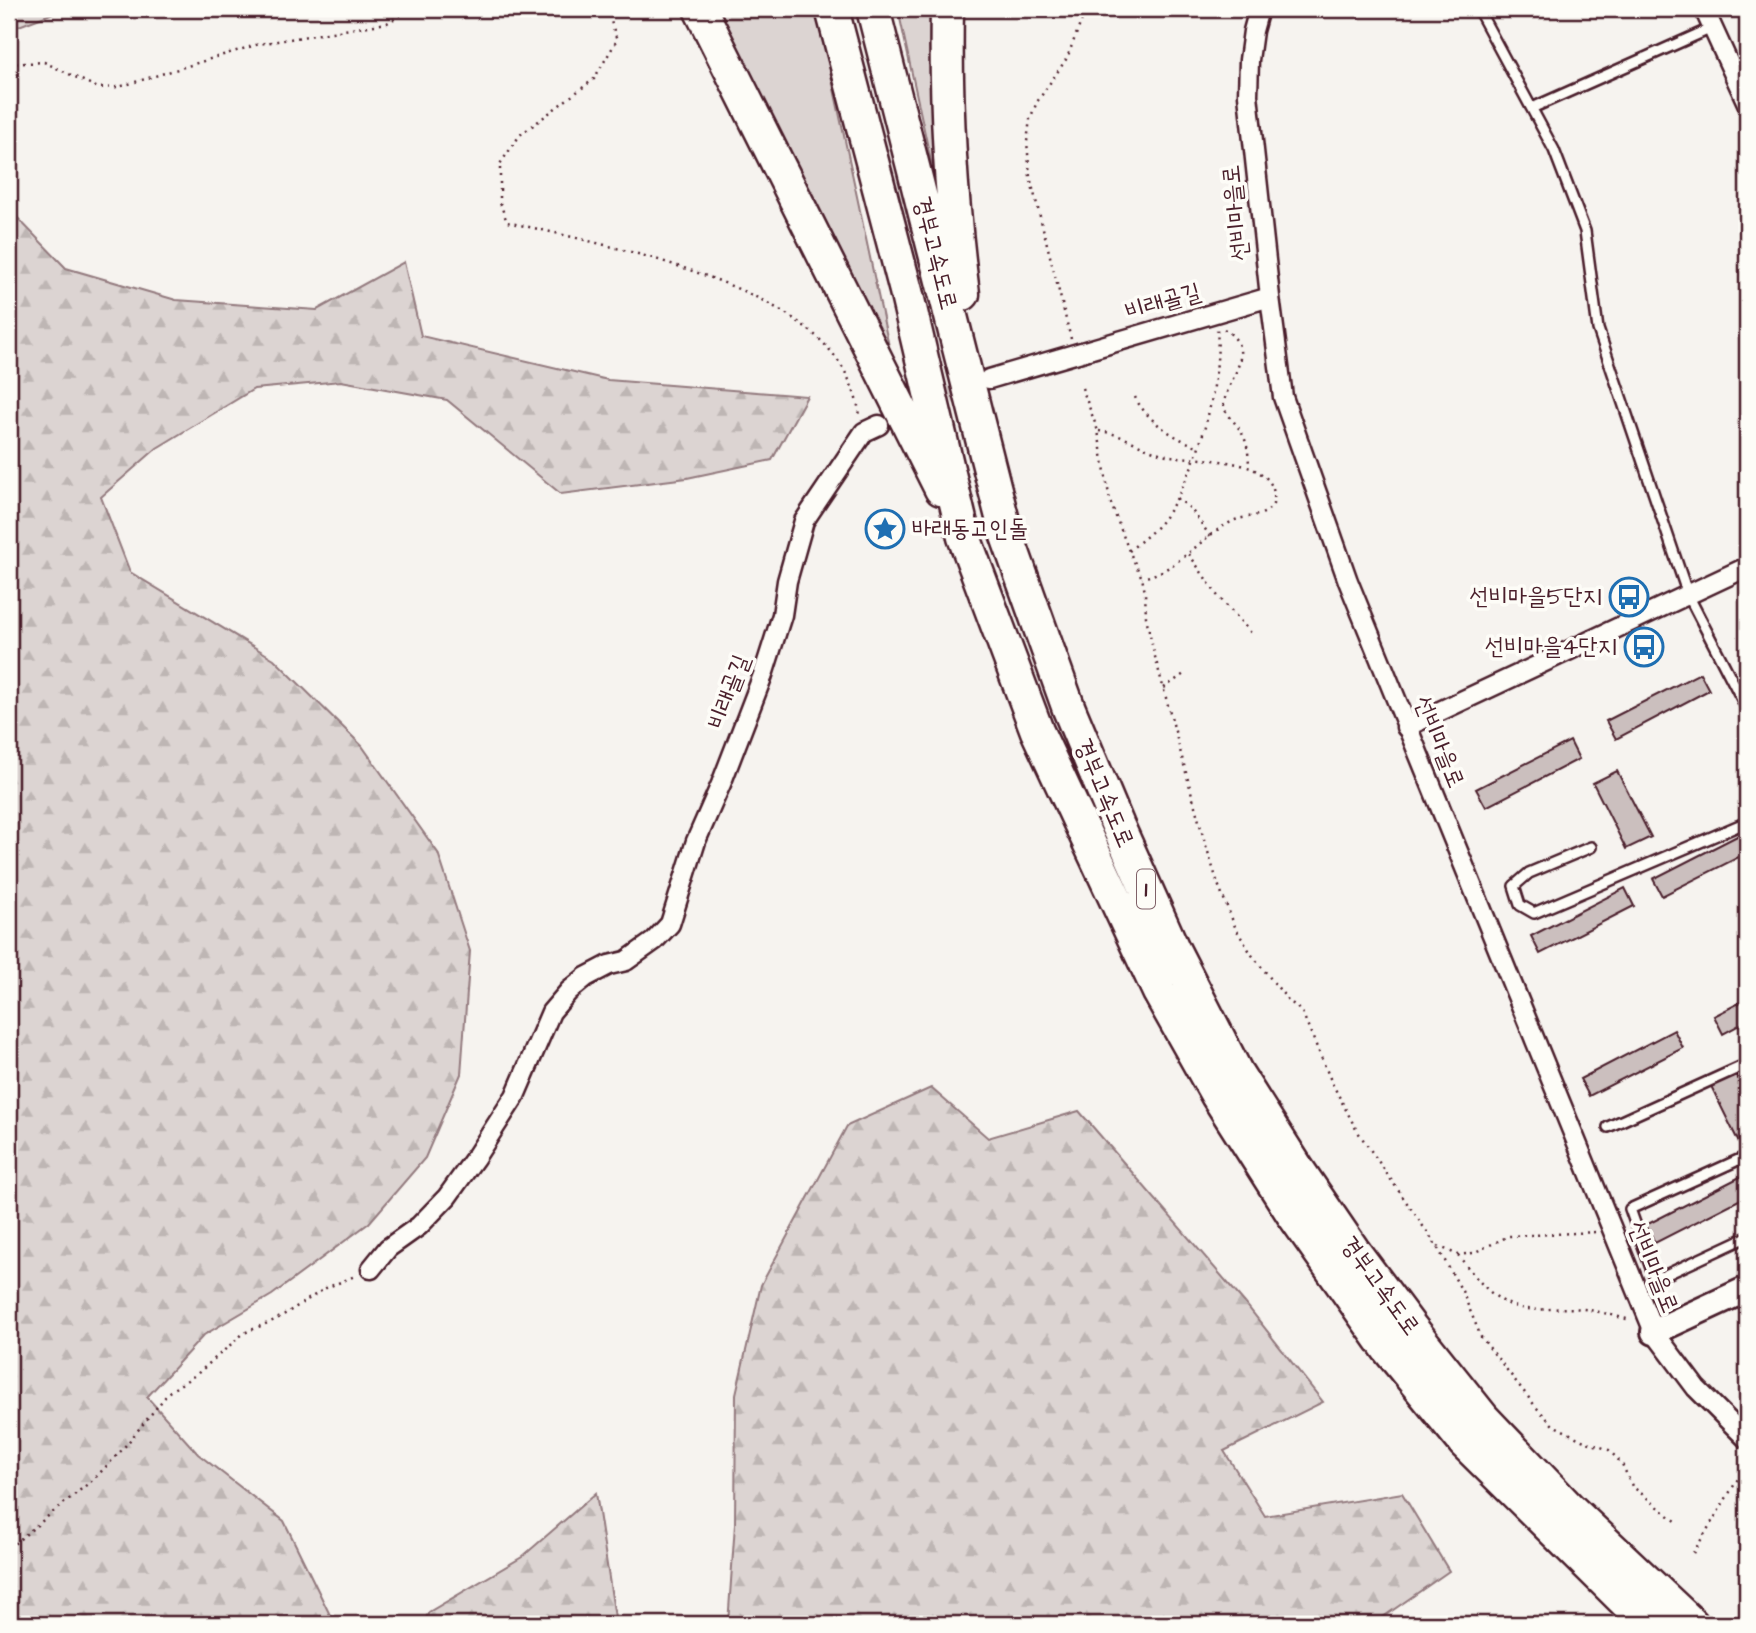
<svg xmlns="http://www.w3.org/2000/svg" width="1756" height="1633" font-family="'Architects Daughter','Poor Story',sans-serif">
	<style>
		.grass { fill: #dcd4d2; stroke: #937a7e; stroke-width: 2 }
		.forest { fill: url(#forest-firs); stroke: #937a7e; stroke-width: 2 }
		.building { fill: #cbbfbe; stroke: #4a1f2b; stroke-width: 2 }
		.lines { fill: none; stroke-linecap: round; stroke-linejoin: round }
		.minor-tunnel { stroke: #d4c9c8; stroke-width: 18; stroke-dasharray: 18 9; stroke-linecap: butt }
		.service-casing { stroke: #4a1f2b; stroke-width: 14 }
		.minor-casing { stroke: #4a1f2b; stroke-width: 23 }
		.secondary-casing { stroke: #4a1f2b; stroke-width: 30 }
		.motorway-casing { stroke: #4a1f2b; stroke-width: 37 }
		.path { stroke: #4a1f2b; stroke-width: 2.5; stroke-dasharray: 2 5; stroke-linecap: butt }
		.service { stroke: #fdfcf7; stroke-width: 9 }
		.minor { stroke: #fdfcf7; stroke-width: 18 }
		.secondary { stroke: #fdfcf7; stroke-width: 24 }
		.motorway { stroke: #fdfcf7; stroke-width: 32 }
		.labels { text-anchor: middle; dominant-baseline: central; stroke-width: 7; stroke-linejoin: round; paint-order: stroke }
		.shield { fill: #fdfcf7; stroke: #806168; stroke-width: 2 }
		.shield-label { font-size: 23px; font-weight: bold; fill: #4a1f2b }
		.street-label { font-size: 24px; fill: #4a1f2b; stroke: #fdfcf7 }
		.poi-label { font-size: 24px; fill: #4a1f2b; stroke: #fdfcf7; text-anchor: end }
	</style>
	<defs>
		<pattern id="forest-firs" width="22" height="20" patternUnits="userSpaceOnUse" patternTransform="scale(1.75)"><rect width="22" height="20" fill="#dcd4d2"/><path d="M5 1l3.5 6h-7zM16 11l3.5 6h-7z" fill="#beb6b4"/></pattern>
	</defs>
	<rect width="100%" height="100%" fill="#f6f3ef"/>
	<filter id="ink" filterUnits="userSpaceOnUse"><feTurbulence type="fractalNoise" baseFrequency=".0143" numOctaves="2"/><feDisplacementMap in="SourceGraphic" scale="14" xChannelSelector="R" yChannelSelector="G"/><feConvolveMatrix kernelMatrix="1 2 1 2 8 2 1 2 1" color-interpolation-filters="sRGB"/></filter>
	<g filter="url(#ink)">
		<path class="grass" d="M 713,9 L 817,9 L 894,370 Z
			M 898,9 L 935,9 L 936,185 Z"/>
		<path class="forest" d="M 9,9 L 64,9 L 16,27 L 9,47 Z
			M 9,209 L 66,268 L 176,300 L 317,310 L 404,262 L 421,336 L 608,380 L 807,396 L 772,460 L 687,478 L 561,494 L 447,400 L 341,381 L 254,389 L 157,448 L 101,497 L 130,572 L 274,659 L 362,746 L 438,853 L 470,951 L 461,1074 L 425,1158 L 369,1223 L 272,1295 L 204,1335 L 147,1397 L 198,1454 L 284,1521 L 330,1615 L 330,1624 L 9,1624 Z
			M 931,1088 L 988,1138 L 1079,1111 L 1245,1303 L 1323,1402 L 1224,1451 L 1265,1516 L 1402,1493 L 1449,1571 L 1373,1624 L 728,1624 L 735,1524 L 736,1394 L 761,1285 L 847,1126 Z
			M 596,1493 L 616,1624 L 423,1624 L 429,1612 L 522,1557 Z"/>
		<path class="building" d="M 1700,673 L 1709,690 L 1616,739 L 1606,721 Z
			M 1570,741 L 1579,759 L 1486,807 L 1476,789 Z
			M 1617,771 L 1651,837 L 1626,849 L 1593,783 Z
			M 1747,831 L 1747,853 L 1662,896 L 1653,879 Z
			M 1625,888 L 1634,906 L 1540,954 L 1531,936 Z
			M 1747,999 L 1747,1021 L 1723,1034 L 1714,1016 Z
			M 1674,1030 L 1683,1048 L 1589,1096 L 1580,1079 Z
			M 1736,1074 L 1747,1098 L 1747,1151 L 1744,1153 L 1711,1086 Z
			M 1740,1177 L 1747,1196 L 1655,1243 L 1646,1225 Z"/>
		<g class="lines">
			<path class="minor-tunnel" d="M 925,406 L 977,384"/>
			<defs>
				<path id="service" d="M 1478,9 L 1554,150 L 1585,231 L 1598,329 L 1688,595 L 1747,709
					M 1532,108 L 1712,28
					M 1591,847 L 1529,873 L 1514,886 L 1520,905 L 1534,913 L 1747,822
					M 1608,1127 L 1747,1064
					M 1747,1156 L 1630,1209 L 1653,1274 L 1661,1277 L 1747,1237"/>
				<path id="minor" d="M 1259,9 L 1253,31 L 1249,60 L 1248,95 L 1270,297 L 1283,397 L 1348,581 L 1654,1332 L 1696,1388 L 1747,1439
					M 1704,9 L 1747,103
					M 989,379 L 1270,297
					M 1406,727 L 1747,567
					M 371,1269 L 388,1248 L 419,1226 L 447,1197 L 475,1158 L 515,1096 L 551,1012 L 569,991 L 586,977 L 609,965 L 626,961 L 654,941 L 670,924 L 696,841 L 721,784 L 763,675 L 782,615 L 787,581 L 804,521 L 864,432 L 879,425"/>
				<path id="secondary" d="M 1654,1332 L 1747,1289"/>
				<path id="motorway" d="M 700,9 L 941,489
					M 832,9 L 906,291 L 964,537 L 1037,731 L 1159,992 L 1217,1095 L 1292,1213 L 1388,1349 L 1464,1442 L 1648,1624
					M 873,9 L 1006,533 L 1069,709 L 1118,826 L 1173,949 L 1236,1072 L 1297,1168 L 1353,1250 L 1412,1329 L 1483,1418 L 1570,1509 L 1692,1624
					M 947,9 C 945,105 951,199 963,294"/>
			</defs>
			<use href="#service" class="service-casing"/>
			<use href="#minor" class="minor-casing"/>
			<use href="#secondary" class="secondary-casing"/>
			<use href="#motorway" class="motorway-casing"/>
			<path class="path" d="M 607,9 L 617,40 L 594,79 L 520,135 L 500,164 L 500,203 L 507,222 C 599,243 765,277 828,348 C 846,368 855,390 860,415
				M 9,64 L 44,62 L 98,88 L 119,87 L 259,44 L 387,23 L 411,9
				M 1224,329 C 1262,353 1221,385 1224,409 C 1242,433 1248,435 1249,466
				M 1071,339 L 1030,177 L 1027,142 L 1030,119 L 1037,102 L 1067,58 L 1086,9
				M 1082,388 L 1098,431 L 1110,501 L 1129,551 L 1142,578 L 1145,592 L 1146,617 L 1154,653 L 1203,836 L 1218,884 L 1236,929 L 1252,955 L 1287,999 L 1302,1012 L 1332,1083 L 1356,1129 L 1436,1245 L 1462,1291 L 1481,1337 L 1536,1407 L 1553,1425 L 1582,1440 L 1609,1450 L 1622,1464 L 1632,1486 L 1677,1522
				M 1135,397 C 1145,419 1176,440 1198,446
				M 1099,431 C 1125,434 1145,451 1171,456 C 1201,461 1279,456 1274,502 C 1266,520 1245,514 1231,522 C 1198,539 1179,570 1142,578
				M 1177,498 L 1191,509 L 1210,536
				M 1129,551 C 1141,540 1158,529 1167,514 C 1198,469 1222,383 1217,329
				M 1189,554 L 1217,595 L 1253,635
				M 1164,688 L 1184,674
				M 1438,1246 L 1458,1255 L 1473,1253 L 1509,1236 L 1597,1232
				M 1458,1255 C 1470,1270 1482,1287 1498,1298 C 1527,1318 1552,1305 1583,1309 C 1599,1311 1615,1316 1630,1320
				M 9,1548 L 95,1478 L 121,1451 L 170,1391 L 197,1374 L 244,1333 L 277,1319 L 326,1288 L 355,1276
				M 1693,1553 L 1747,1464
				M 13,1624 L 51,1620 L 73,1624"/>
			<use href="#service" class="service"/>
			<use href="#minor" class="minor"/>
			<use href="#secondary" class="secondary"/>
			<use href="#motorway" class="motorway"/>
		</g>
	</g>
	<defs>
		<symbol id="sight-ring" viewBox="-11 -11 22 22"><circle r="9.5" fill="#fdfcf7" stroke="#1f6fb2" stroke-width="1.5"/><path d="M0-6L1.8-2.2L6-1.7L2.9 1.2L3.7 5.4L0 3.3L-3.7 5.4L-2.9 1.2L-6-1.7L-1.8-2.2Z" fill="#1f6fb2"/></symbol>
		<symbol id="bus-ring" viewBox="-11 -11 22 22"><circle r="9.5" fill="#fdfcf7" stroke="#1f6fb2" stroke-width="1.5"/><path d="M-5-6H5V4H4V6H2V4H-2V6H-4V4H-5ZM-3.5-4V0h7V-4ZM-3.5 1.2v1.5H-2V1.2ZM2 1.2v1.5H3.5V1.2Z" fill="#1f6fb2"/></symbol>
	</defs>
	<g fill-rule="evenodd">
		<use href="#sight-ring" x="863" y="507" width="44" height="44"/>
		<use href="#bus-ring" x="1607" y="575" width="44" height="44"/>
		<use href="#bus-ring" x="1622" y="625" width="44" height="44"/>
	</g>
	<g class="labels">
		<rect class="shield" x="1137" y="869.5" width="18" height="39" rx="5"/>
		<g class="shield-label">
			<text x="1146" y="889">1</text>
		</g>
		<g class="street-label">
			<text transform="translate(1236 213) rotate(-96)">선비마을로</text>
			<text transform="translate(935 253) rotate(76)">경부고속도로</text>
			<text transform="translate(1163 302) rotate(-16)">비래골길</text>
			<text transform="translate(729 692) rotate(-69)">비래골길</text>
			<text transform="translate(1439 742) rotate(68)">선비마을로</text>
			<text transform="translate(1104 793) rotate(67)">경부고속도로</text>
			<text transform="translate(1653 1267) rotate(68)">선비마을로</text>
			<text transform="translate(1380 1286) rotate(54)">경부고속도로</text>
		</g>
		<g class="poi-label">
			<text x="912" y="529" text-anchor="start">바래동고인돌</text>
			<text x="1602" y="597">선비마을5단지</text>
			<text x="1617" y="647">선비마을4단지</text>
		</g>
	</g>
	<rect width="1756" height="1633" fill="none" stroke="#fdfcf7" stroke-width="35"/>
	<rect x="18" y="18" width="1721" height="1598" fill="none" stroke="#4a1f2b" stroke-width="2.5" filter="url(#ink)"/>
</svg>
